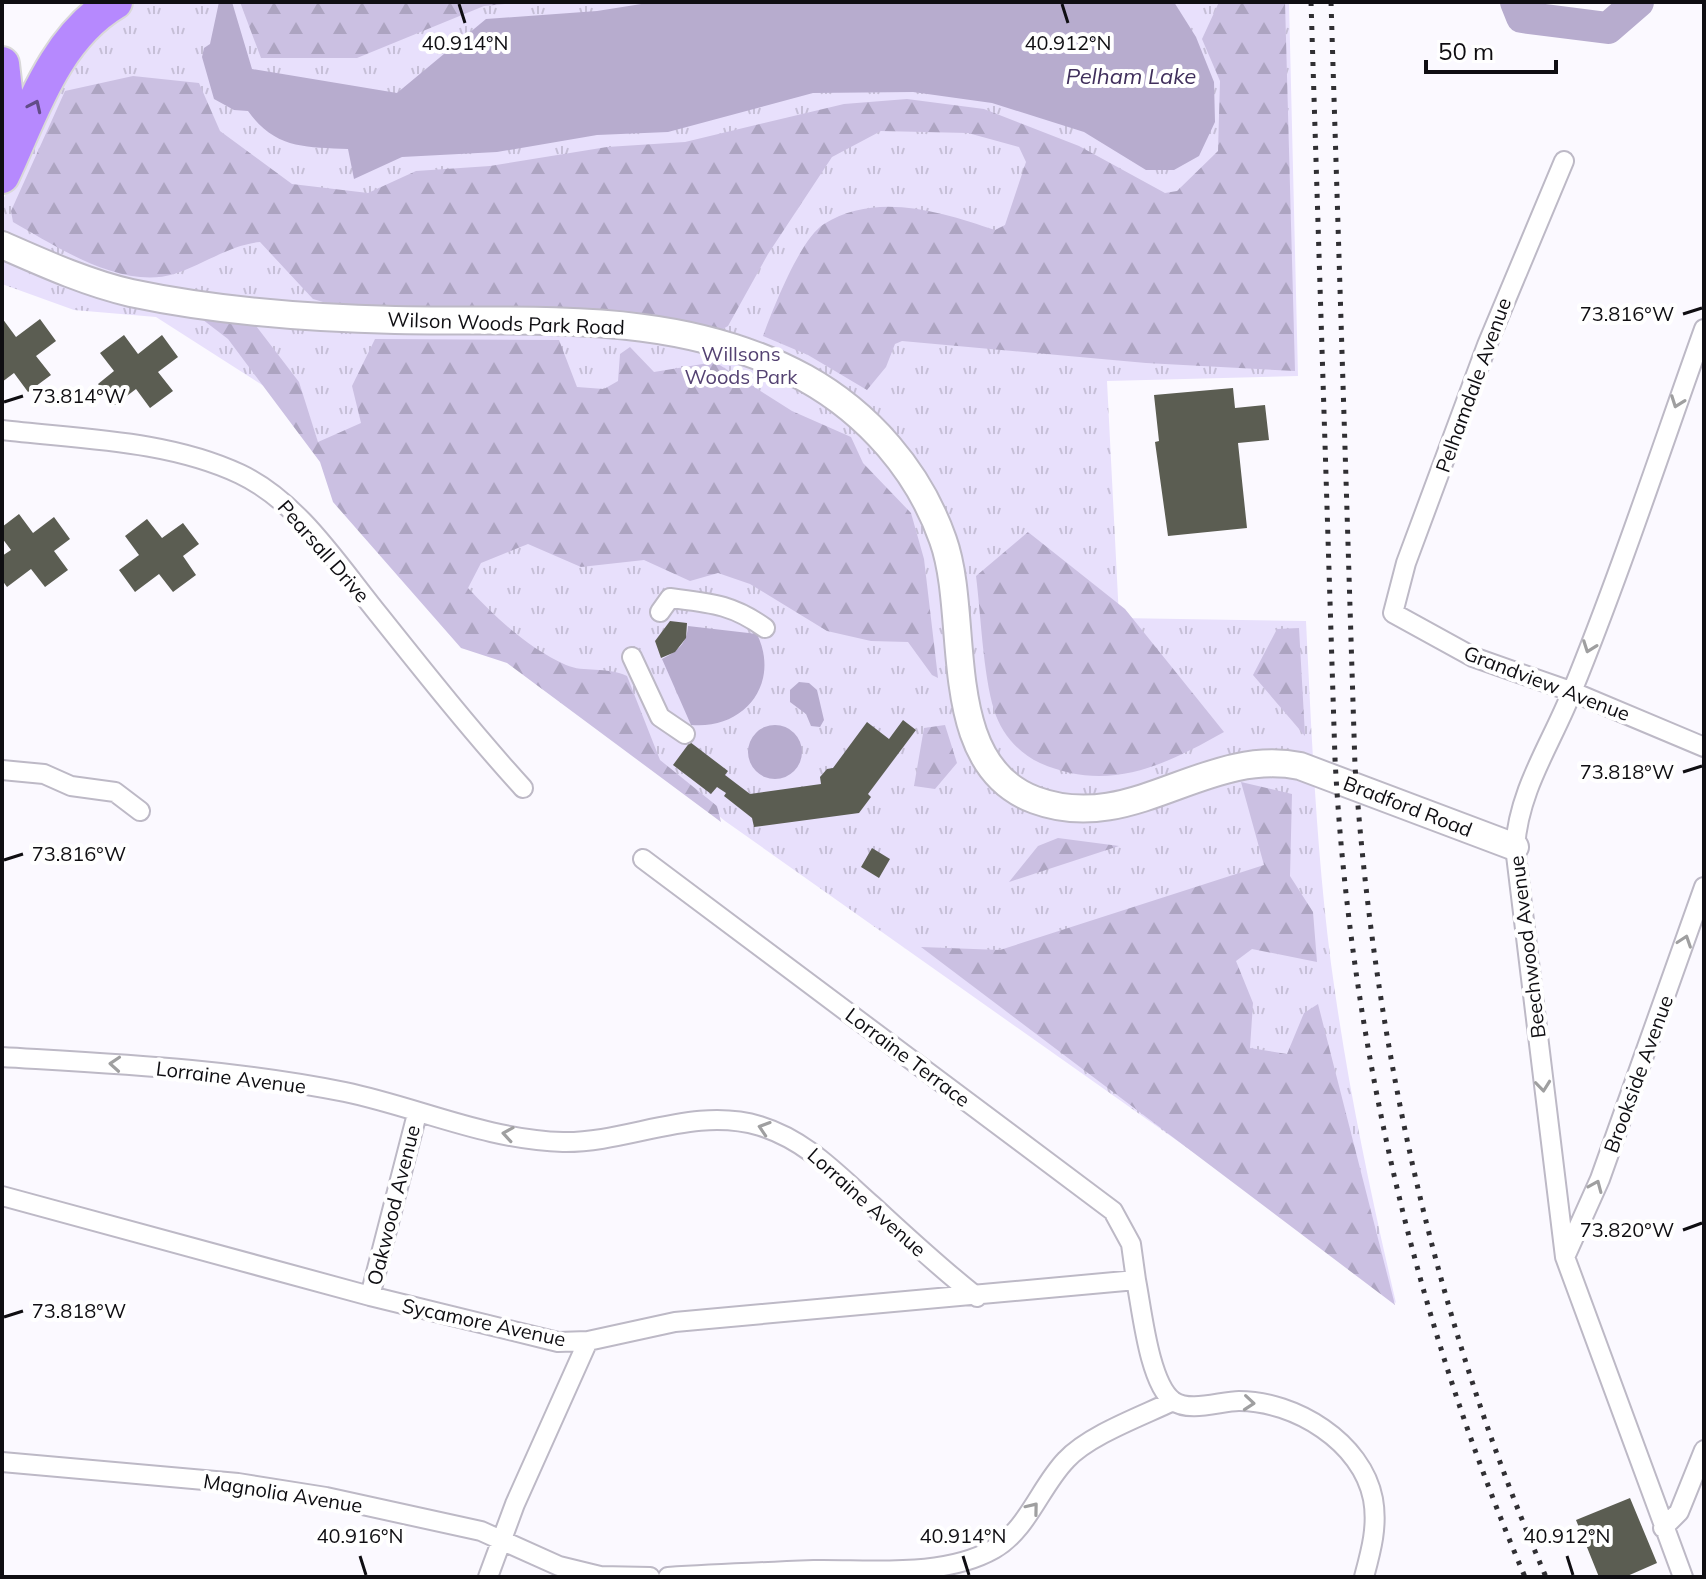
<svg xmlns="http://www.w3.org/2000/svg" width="1706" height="1579" font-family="Mulish,sans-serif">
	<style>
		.grass { fill: url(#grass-tufts) }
		.forest { fill: url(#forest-firs) }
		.water { fill: #b7acce }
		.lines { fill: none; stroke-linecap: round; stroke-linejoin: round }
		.river { stroke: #b7acce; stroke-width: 32 }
		.building { fill: #5b5d52 }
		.street-casing { stroke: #bdb9c6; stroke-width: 22 }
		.secondary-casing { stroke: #bdb9c6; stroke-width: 30 }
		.highway-casing { stroke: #d9d8d9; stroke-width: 38 }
		.street { stroke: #fff; stroke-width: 18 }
		.secondary { stroke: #fff; stroke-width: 26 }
		.highway { stroke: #b689fe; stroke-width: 34 }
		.rail { stroke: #302f33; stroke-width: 5; stroke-dasharray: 4 8; stroke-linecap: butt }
		.oneway { stroke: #624c88 }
		.oneway2 { stroke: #9f9fa0 }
		.ticks { fill: none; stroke: #0f0e12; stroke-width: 3 }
		.labels { text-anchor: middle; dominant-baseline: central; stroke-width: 8; stroke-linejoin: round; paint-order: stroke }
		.street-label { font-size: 20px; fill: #0f0e12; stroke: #fff }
		.park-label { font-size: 20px; fill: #544272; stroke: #fff }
		.water-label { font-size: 22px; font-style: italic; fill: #402f5c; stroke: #fff }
		.ticks-label { font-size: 20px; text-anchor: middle; fill: #0f0e12; stroke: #fff; stroke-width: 8; stroke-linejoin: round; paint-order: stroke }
	</style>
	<defs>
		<pattern id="grass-tufts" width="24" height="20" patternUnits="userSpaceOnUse" patternTransform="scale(2)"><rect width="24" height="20" fill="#e8e0fc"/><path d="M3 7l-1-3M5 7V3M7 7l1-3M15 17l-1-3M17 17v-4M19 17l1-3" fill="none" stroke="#c6bfd7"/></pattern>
		<pattern id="forest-firs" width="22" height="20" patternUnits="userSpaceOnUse" patternTransform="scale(2)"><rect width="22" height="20" fill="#cbc0e2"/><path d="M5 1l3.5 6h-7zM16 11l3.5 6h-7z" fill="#ada4c1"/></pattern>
	</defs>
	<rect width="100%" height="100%" fill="#fbf9ff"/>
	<path class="grass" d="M 138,2 L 1289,2 L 1298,376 L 1107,381 L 1119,618 L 1306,621 C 1312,744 1317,869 1335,992 C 1350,1096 1372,1200 1396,1303 L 1292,1222 L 725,821 L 528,661 L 318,443 L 309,415 L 156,317 L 74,310 L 2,284 L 2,202 L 63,68 L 123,9 Z"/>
	<path class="forest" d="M 240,2 L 525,2 L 484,6 L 357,58 L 261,58 Z
		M 1219,2 L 1285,2 L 1295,371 L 1146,363 L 902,341 L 895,344 L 886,367 L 867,390 L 808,355 L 763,336 C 773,309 800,239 824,224 C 876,191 942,212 995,230 L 1005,225 L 1026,162 L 1019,147 L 968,133 L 881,131 L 832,157 L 768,254 L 728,326 L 721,330 C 593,304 464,308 333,305 L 313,299 L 260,242 C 229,245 203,265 174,274 C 122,290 57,247 13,222 L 11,211 L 65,91 L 133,76 L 199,83 L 220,131 L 292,184 L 368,193 L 416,171 L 490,166 L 607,147 L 685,142 L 844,104 L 907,99 L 984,109 L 1079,146 L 1165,193 L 1177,191 L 1218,151 L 1220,81 L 1202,39 Z
		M 194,313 L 253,322 L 299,382 L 318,442 L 361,423 L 352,386 L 375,339 L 559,340 L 577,387 L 604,389 L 618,381 L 620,354 L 630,347 L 654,372 L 715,362 L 792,411 L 851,437 L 863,463 L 911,513 L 924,559 L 938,678 L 932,675 L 908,642 L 871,641 L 827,631 L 750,584 L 718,573 L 690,581 L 644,560 L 581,567 L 528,544 L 481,563 L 468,588 C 496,618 528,648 566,665 C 584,673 606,666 627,676 L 660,760 L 717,806 L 721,822 L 507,663 L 461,648 L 333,502 L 320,462 L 228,339 Z
		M 1028,532 L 1125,609 L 1224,732 C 1164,766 1108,793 1040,763 C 1019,754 1001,733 994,710 C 983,673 981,616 976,576 Z
		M 1299,628 L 1305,735 L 1305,736 L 1253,675 L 1277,629 Z
		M 945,725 L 957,763 L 935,789 L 914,786 L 924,728 Z
		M 1241,782 L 1292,794 L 1290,876 L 1313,912 L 1317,962 L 1252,949 L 1236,961 L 1253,1003 L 1250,1048 L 1287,1054 L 1304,1013 L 1318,1004 L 1395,1305 L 921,947 L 1000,950 L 1264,865 Z
		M 1058,838 L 1119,846 L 1009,882 L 1038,846 Z"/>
	<path class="water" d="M 219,2 L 232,2 L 252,69 L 397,93 L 486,19 L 597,11 L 654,2 L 1174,2 L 1196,37 L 1214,82 L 1215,122 L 1199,156 L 1174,170 L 1146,170 L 1084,132 L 992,103 L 913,92 L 813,93 L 668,132 L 597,135 L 497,152 L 402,157 L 354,179 L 348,149 C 305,147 275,149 248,111 L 234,110 L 214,99 L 202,57 L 204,48 L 210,44 Z
		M 688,626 L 757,634 C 781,684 744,730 691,725 L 662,659 C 678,651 687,643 688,626 Z
		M 799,682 L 809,683 L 817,690 L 824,720 L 820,727 L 811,726 L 806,714 L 790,702 L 790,690 Z
		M748 752a27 27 0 1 1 54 0a27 27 0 1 1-54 0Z"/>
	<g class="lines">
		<path class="river" d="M 1516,2 L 1522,17 L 1608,28 L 1638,2"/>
	</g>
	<path class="building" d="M 2,318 L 16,337 L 40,319 L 56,341 L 36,356 L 51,375 L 28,392 L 14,373 L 2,382 Z
		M 124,335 L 138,354 L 162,335 L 178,357 L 158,372 L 173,391 L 150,408 L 136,389 L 115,405 L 98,384 L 114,371 L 100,353 Z
		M 1233,388 L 1235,408 L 1265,405 L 1269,440 L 1238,443 L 1247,528 L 1168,536 L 1155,442 L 1159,441 L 1154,395 Z
		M 19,514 L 33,533 L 54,517 L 70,539 L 54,551 L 68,570 L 45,587 L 31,569 L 7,587 L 2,580 L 2,556 L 11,550 L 2,538 L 2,527 Z
		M 147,519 L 162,538 L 183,523 L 199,544 L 183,556 L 196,575 L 173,592 L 159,574 L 135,592 L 119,570 L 139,555 L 125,536 Z
		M 670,621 L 687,623 L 686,638 L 675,652 L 661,658 L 655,641 Z
		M 903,720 L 916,730 L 868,794 L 871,797 L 859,813 L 754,827 L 752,818 L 724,796 L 726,793 L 717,787 L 711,794 L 673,765 L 690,742 L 728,771 L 725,775 L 750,794 L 821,784 L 820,777 L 827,769 L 833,768 L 867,722 L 889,739 Z
		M 872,848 L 890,859 L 879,878 L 861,867 Z
		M 1630,1498 L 1657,1563 L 1625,1577 L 1599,1577 L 1576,1520 Z"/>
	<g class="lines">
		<defs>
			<path id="street" d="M 1564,161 L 1487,345 L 1406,563 L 1393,613 L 1473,657 L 1573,692 L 1704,747
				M 2,430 C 79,439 168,440 240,474 C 299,502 339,566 379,615 C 426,674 473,733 523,788
				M 660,612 L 670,598 C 710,603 732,604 765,628
				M 632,657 L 660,717 L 685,734
				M 2,770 L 44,774 L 71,786 L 115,792 L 140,811
				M 643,859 L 1113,1211 L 1131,1244 L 1136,1280
				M 2,1057 C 117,1064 232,1069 345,1092 C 417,1107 487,1140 563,1142 C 629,1143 693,1106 760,1126 C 806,1140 837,1174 872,1205 C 907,1237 940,1268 977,1297
				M 2,1196 L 370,1296 L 558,1342 L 588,1341 L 675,1322 L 1136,1280 C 1142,1310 1149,1383 1173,1401 C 1190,1413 1221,1401 1239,1401 C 1295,1401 1362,1442 1373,1499 C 1378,1526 1371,1551 1364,1577
				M 1565,1257 L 1600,1179 L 1704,887
				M 370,1296 L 417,1114
				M 2,1462 L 238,1483 L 326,1497 L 481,1531 L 559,1566 L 600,1576 L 650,1577
				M 1663,1528 L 1679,1512 L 1704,1450
				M 488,1577 L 515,1504 L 588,1341
				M 668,1577 C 716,1574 765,1572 814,1570 C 870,1569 943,1578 994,1549 C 1028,1529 1040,1487 1066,1460 C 1089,1435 1142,1416 1173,1401
				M 1683,1577 L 1565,1257 L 1515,847 C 1519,788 1552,743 1573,689 C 1621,571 1661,449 1704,329"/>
			<path id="secondary" d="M 2,245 C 43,263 87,283 131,293 C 216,311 308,318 395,320 C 535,323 678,308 805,378 C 868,413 919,471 943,540 C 971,618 937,764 1035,800 C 1132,836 1204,747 1300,766 L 1515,847"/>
			<path id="highway" d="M 2,64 L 6,99 L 2,117
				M 2,176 C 31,115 53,39 115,2"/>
		</defs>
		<use href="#street" class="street-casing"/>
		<use href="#secondary" class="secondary-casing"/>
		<use href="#highway" class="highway-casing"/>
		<use href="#street" class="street"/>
		<use href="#secondary" class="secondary"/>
		<use href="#highway" class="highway"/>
		<path class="rail" d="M 1311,2 L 1335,759 C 1350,1039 1415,1320 1525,1577
			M 1331,2 L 1355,766 C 1374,1044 1435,1321 1546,1577"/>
	</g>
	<defs><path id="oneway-chevron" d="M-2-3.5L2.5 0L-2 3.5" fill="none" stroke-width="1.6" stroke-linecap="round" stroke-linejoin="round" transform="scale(2)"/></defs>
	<use class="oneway" href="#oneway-chevron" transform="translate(35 106) rotate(-65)"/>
	<g class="oneway2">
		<use href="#oneway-chevron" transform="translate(1677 402) rotate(110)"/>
		<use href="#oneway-chevron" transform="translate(1589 647) rotate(110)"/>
		<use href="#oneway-chevron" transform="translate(1685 941) rotate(-71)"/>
		<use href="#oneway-chevron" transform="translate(115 1064) rotate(-176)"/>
		<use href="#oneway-chevron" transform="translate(1543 1086) rotate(84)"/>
		<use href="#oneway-chevron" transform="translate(764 1128) rotate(-162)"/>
		<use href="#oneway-chevron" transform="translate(508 1134) rotate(-171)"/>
		<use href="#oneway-chevron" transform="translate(1596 1186) rotate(-67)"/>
		<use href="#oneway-chevron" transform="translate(1249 1403) rotate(5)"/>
		<use href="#oneway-chevron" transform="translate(1033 1508) rotate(-51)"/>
	</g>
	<path class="ticks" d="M 459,4 L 465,23M 1062,4 L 1068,23M 1683,314 L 1702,308M 4,402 L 23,396M 1683,772 L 1702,766M 4,860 L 23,854M 1683,1230 L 1702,1223M 4,1317 L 23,1311M 360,1556 L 366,1575M 963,1556 L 969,1575M 1567,1556 L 1573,1575"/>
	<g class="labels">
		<g class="street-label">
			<text transform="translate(506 323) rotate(2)">Wilson Woods Park Road</text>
			<text transform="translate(1473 385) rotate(-70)">Pelhamdale Avenue</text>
			<text transform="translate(324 551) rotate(49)">Pearsall Drive</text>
			<text transform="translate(1547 683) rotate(21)">Grandview Avenue</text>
			<text transform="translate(1408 806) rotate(21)">Bradford Road</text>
			<text transform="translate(1527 947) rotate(-97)">Beechwood Avenue</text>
			<text transform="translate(908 1057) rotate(37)">Lorraine Terrace</text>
			<text transform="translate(1638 1074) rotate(-70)">Brookside Avenue</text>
			<text transform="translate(231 1077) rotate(7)">Lorraine Avenue</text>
			<text transform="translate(867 1202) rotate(42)">Lorraine Avenue</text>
			<text transform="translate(393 1205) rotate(-76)">Oakwood Avenue</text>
			<text transform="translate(484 1322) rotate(12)">Sycamore Avenue</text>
			<text transform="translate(283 1493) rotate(9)">Magnolia Avenue</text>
		</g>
		<g class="park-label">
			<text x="741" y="353">Willsons<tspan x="741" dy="23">Woods Park</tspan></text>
		</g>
		<g class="water-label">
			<text x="1131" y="76">Pelham Lake</text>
		</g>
	</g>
	<g class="ticks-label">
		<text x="465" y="50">40.914°N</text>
		<text x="1068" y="50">40.912°N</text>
		<text x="1627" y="321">73.816°W</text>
		<text x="79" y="403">73.814°W</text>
		<text x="1627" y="779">73.818°W</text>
		<text x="79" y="861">73.816°W</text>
		<text x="1627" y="1237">73.820°W</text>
		<text x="79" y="1318">73.818°W</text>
		<text x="360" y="1543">40.916°N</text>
		<text x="963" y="1543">40.914°N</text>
		<text x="1567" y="1543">40.912°N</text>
	</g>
	<rect width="1706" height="1579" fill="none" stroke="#0f0e12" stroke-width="8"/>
	<path d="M1426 60v12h130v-12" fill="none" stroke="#0f0e12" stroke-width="4"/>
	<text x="1438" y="60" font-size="24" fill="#0f0e12" stroke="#ffffff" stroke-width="6" paint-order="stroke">50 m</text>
</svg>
